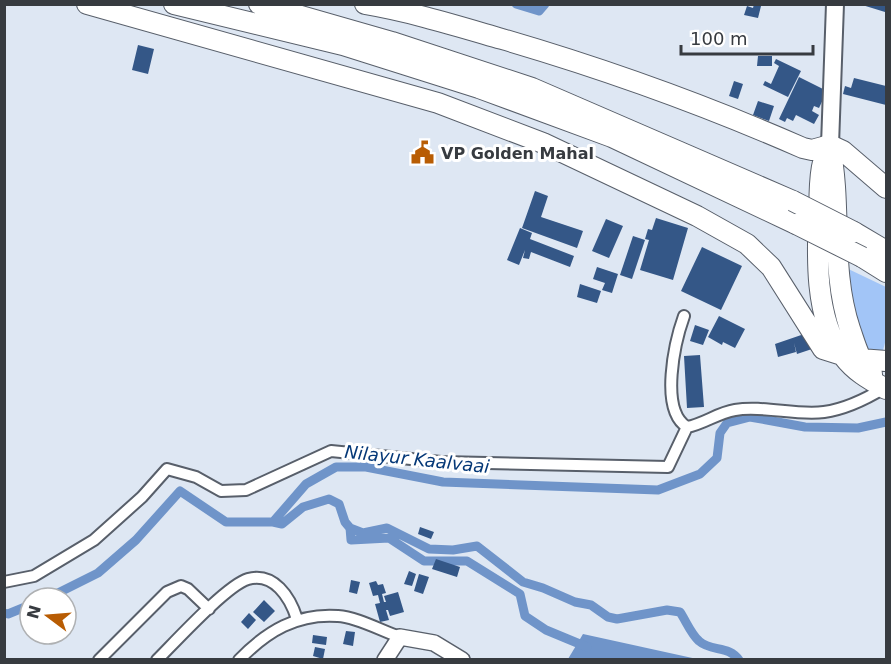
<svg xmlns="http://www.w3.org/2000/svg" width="891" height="664" font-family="'DejaVu Sans',sans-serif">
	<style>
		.green { fill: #a2c5f7 }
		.water { fill: #6f94c9 }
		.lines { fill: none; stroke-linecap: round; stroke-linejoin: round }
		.canal { stroke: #6f94c9; stroke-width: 9 }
		.building { fill: #345787 }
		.street-casing { stroke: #585f6a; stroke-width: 14 }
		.secondary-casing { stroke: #585f6a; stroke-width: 18 }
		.primary-casing { stroke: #585f6a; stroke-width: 20 }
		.highway-casing { stroke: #585f6a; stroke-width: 22 }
		.street { stroke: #fff; stroke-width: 10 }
		.secondary { stroke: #fff; stroke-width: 15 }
		.primary { stroke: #fff; stroke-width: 16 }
		.highway { stroke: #fff; stroke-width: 20 }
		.highway-bridge-casing { stroke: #585f6a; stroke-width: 22; stroke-linecap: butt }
		.highway-bridge { stroke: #fff; stroke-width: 20 }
		.labels { text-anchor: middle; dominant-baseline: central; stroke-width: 6; stroke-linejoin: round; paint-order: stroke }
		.poi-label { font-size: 16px; font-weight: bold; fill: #373b40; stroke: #fff; text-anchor: start }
		.water-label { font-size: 18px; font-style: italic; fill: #053877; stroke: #fff }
	</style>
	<rect width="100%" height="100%" fill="#dee7f3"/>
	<path class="green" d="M 842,266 L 886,287 L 886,339 L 881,358 L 864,349 Z"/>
	<path class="water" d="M 583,634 L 697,659 L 568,659 Z"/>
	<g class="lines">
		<path class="canal" d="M 516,4 L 539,11 L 545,4
			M 273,522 L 282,524 L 303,507 L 329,499 L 339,504 L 345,522 L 350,528 L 363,533 L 387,528 L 429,549 L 453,550 L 477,546 L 523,582 L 543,588 L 575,602 L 591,605 L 608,617 L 617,619 L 667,610 L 680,612 C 686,621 691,634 699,641 C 711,652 729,645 739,660
			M 350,528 L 351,540 L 389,538 L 424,561 L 467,561 L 520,594 L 525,616 L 546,630 L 587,647
			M 48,598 L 98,573 L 136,540 L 180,491 L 226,522 L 273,522 L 306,484 L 336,467 L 366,467 L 443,482 L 658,490 L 700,474 L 717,458 L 720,433 L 727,423 L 750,417 L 805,427 L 858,428 L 886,422
			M 4,613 L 8,614 L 30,605"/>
	</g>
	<path class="building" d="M 754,4 L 761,6 L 758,18 L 744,15 L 747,6 L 753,8 Z
		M 859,4 L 886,4 L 886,6 L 885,12 Z
		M 138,45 L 154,49 L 148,74 L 132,70 Z
		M 758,56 L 772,56 L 772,66 L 757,66 Z
		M 776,59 L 801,71 L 788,97 L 763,85 L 765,81 L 771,84 L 779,66 L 774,63 Z
		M 799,77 L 827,91 L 819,108 L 814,106 L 812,111 L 819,115 L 814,124 L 796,115 L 793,121 L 787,118 L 785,122 L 779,119 Z
		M 854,78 L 886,86 L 886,105 L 843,94 L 845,86 L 851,88 Z
		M 734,81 L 743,84 L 738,99 L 729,96 Z
		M 758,101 L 774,106 L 769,121 L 753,115 Z
		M 535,191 L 548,196 L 541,217 L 583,231 L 577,248 L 522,228 Z
		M 656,218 L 688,228 L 673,280 L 640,270 L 649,240 L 645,239 L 648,229 L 652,230 Z
		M 606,219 L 623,226 L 609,258 L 592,251 Z
		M 520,228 L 532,233 L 530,239 L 574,256 L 570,267 L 531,252 L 529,259 L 523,258 L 525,250 L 519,265 L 507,260 Z
		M 633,236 L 645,240 L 632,279 L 620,275 Z
		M 702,247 L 742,266 L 721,310 L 681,291 Z
		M 597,267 L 618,274 L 612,293 L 602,290 L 605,283 L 593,279 Z
		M 580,284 L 601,291 L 597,303 L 577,297 Z
		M 719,316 L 745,329 L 735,348 L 723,342 L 722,345 L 708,337 Z
		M 695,325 L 709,330 L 703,345 L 690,341 Z
		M 810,332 L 815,348 L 797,354 L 794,343 L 796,352 L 778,357 L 775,344 Z
		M 700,355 L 704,407 L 687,408 L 684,356 Z
		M 420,527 L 434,532 L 431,539 L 418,534 Z
		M 436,559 L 460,567 L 457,577 L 432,569 Z
		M 409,571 L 416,574 L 412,586 L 404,584 Z
		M 419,574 L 429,577 L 423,594 L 414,591 Z
		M 351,580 L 360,582 L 357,594 L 349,592 Z
		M 376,581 L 378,585 L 383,584 L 386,593 L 382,594 L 384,602 L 386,602 L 384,596 L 398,592 L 404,612 L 390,616 L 388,610 L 386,610 L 389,620 L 380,622 L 375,604 L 380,603 L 378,595 L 373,596 L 369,583 Z
		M 264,600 L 275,611 L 264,622 L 253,612 Z
		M 249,613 L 256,620 L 248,629 L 241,622 Z
		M 346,631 L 355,632 L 353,646 L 343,644 Z
		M 313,635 L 327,637 L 326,645 L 312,643 Z
		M 315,647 L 325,649 L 323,659 L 313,656 Z"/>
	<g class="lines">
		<defs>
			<path id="street" d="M 684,316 C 675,341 659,410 687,427 C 704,424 717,413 735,410 C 763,405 797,416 824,412 C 846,409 866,399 884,388
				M 4,582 L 34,576 L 94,540 L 142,497 L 167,469 L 196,477 L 221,491 L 246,490 L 331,451 L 441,462 L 668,467 L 687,427
				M 99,660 L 167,592 L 181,586 L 188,589 L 209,609
				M 157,660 C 175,642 227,585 248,579 C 274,572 290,597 297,619
				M 239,660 C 267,631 297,613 338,616 C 357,617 382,631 400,637"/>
			<path id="secondary" d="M 385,660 L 400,637 L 434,643 L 462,660"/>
			<path id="primary" d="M 830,145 L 835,4"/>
			<path id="highway" d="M 87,4 L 438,103 L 543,143 L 697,216 L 747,244 L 771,267 L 823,349 L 842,355
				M 174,4 L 343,45 L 479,88 L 612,137 L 796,224
				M 259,4 L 392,42 L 532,88 L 793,201
				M 365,4 C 412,12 457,26 502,39 C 605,69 705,105 803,148 L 812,150 L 830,145 L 843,151 L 886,188
				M 830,145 C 827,150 824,156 823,162 C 819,177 820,193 819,208 C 817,253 814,318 843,356 C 855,372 870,380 886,389
				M 830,147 C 842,208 830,269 850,329 C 857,349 858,357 872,374
				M 854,232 L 886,251
				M 862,257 L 886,272
				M 860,359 L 886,361"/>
		</defs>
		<use href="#street" class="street-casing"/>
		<use href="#secondary" class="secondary-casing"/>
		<use href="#primary" class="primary-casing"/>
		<use href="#highway" class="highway-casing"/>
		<use href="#street" class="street"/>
		<use href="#secondary" class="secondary"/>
		<use href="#primary" class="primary"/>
		<use href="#highway" class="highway"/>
		<defs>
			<path id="highway-bridge" d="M 793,201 L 854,232
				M 796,224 L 862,257"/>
		</defs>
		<use href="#highway-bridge" class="highway-bridge-casing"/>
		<use href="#highway-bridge" class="highway-bridge"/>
	</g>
	<defs>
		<symbol id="civic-bare" viewBox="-9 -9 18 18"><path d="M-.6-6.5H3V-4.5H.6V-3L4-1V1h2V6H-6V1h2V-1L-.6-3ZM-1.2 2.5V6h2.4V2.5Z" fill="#b85c03" stroke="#fff" stroke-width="2.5" paint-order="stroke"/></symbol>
	</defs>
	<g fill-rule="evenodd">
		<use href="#civic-bare" x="406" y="136" width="33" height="33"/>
	</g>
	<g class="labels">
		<g class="poi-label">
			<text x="441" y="153">VP Golden Mahal</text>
		</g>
		<g class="water-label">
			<text transform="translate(417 459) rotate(6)">Nilayur Kaalvaai</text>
		</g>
	</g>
	<rect width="891" height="664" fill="none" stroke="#373b40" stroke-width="12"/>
	<g transform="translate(48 616) rotate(286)"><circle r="28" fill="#ffffff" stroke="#afb1b3" stroke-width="1.5"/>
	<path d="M0-4.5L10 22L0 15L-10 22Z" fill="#b85c03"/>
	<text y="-9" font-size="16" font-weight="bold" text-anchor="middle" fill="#373b40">N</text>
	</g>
	<path d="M681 45v9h132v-9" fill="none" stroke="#373b40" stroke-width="3"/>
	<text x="690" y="45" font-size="18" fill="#373b40" stroke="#ffffff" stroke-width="4.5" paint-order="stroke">100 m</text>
</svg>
